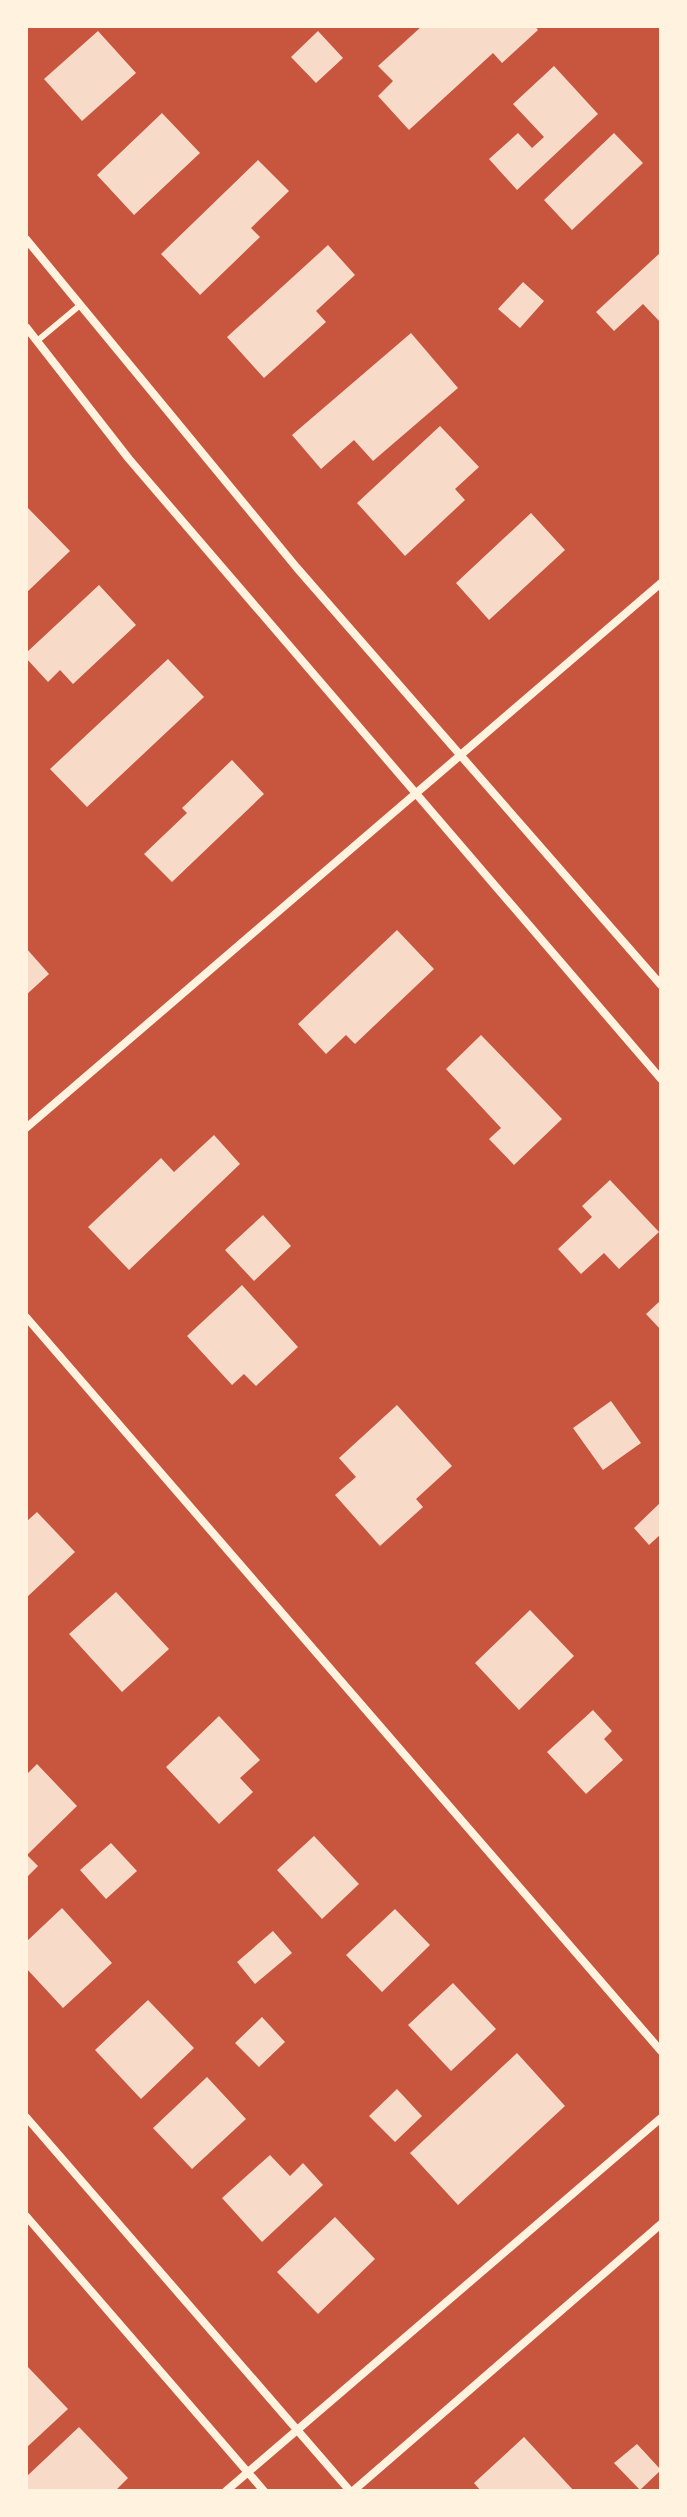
<svg xmlns="http://www.w3.org/2000/svg" width="687" height="2517" font-family="'Open Sans',sans-serif">
	<style>
		.building { fill: #f7dbc8 }
		.lines { fill: none; stroke-linecap: round; stroke-linejoin: round }
		.service { stroke: #fff3e0; stroke-width: 6 }
		.minor { stroke: #fff3e0; stroke-width: 8 }
	</style>
	<rect width="100%" height="100%" fill="#c8553d"/>
	<path class="building" d="M 422,26 L 535,26 L 538,30 L 502,63 L 493,53 L 409,130 L 378,96 L 393,81 L 378,66 Z
		M 98,31 L 136,73 L 82,121 L 44,79 Z
		M 318,31 L 343,58 L 316,83 L 291,57 Z
		M 554,66 L 598,114 L 517,190 L 489,159 L 518,133 L 532,148 L 544,137 L 513,104 Z
		M 162,113 L 200,153 L 134,215 L 97,175 Z
		M 614,133 L 643,163 L 572,230 L 544,200 Z
		M 258,160 L 289,191 L 251,228 L 260,237 L 200,295 L 161,254 Z
		M 328,245 L 355,275 L 316,311 L 326,322 L 264,378 L 227,337 Z
		M 661,252 L 661,323 L 643,304 L 614,331 L 596,312 Z
		M 523,282 L 544,301 L 520,328 L 498,309 Z
		M 411,333 L 458,388 L 373,461 L 354,440 L 321,469 L 292,435 Z
		M 440,426 L 479,467 L 455,489 L 465,500 L 405,556 L 357,503 Z
		M 26,506 L 70,551 L 26,593 Z
		M 531,513 L 565,550 L 489,620 L 456,583 Z
		M 99,585 L 136,625 L 73,684 L 60,670 L 48,682 L 26,658 L 26,653 Z
		M 168,659 L 204,697 L 87,807 L 50,769 Z
		M 232,760 L 264,794 L 172,882 L 144,854 L 187,813 L 182,808 Z
		M 397,930 L 434,969 L 355,1044 L 346,1035 L 326,1054 L 298,1024 Z
		M 26,948 L 49,974 L 26,995 Z
		M 481,1035 L 562,1119 L 514,1165 L 489,1139 L 501,1128 L 446,1069 Z
		M 214,1135 L 240,1164 L 129,1270 L 88,1227 L 161,1158 L 174,1172 Z
		M 610,1180 L 659,1232 L 619,1269 L 604,1253 L 581,1274 L 558,1249 L 592,1217 L 582,1206 Z
		M 263,1215 L 291,1246 L 254,1281 L 225,1250 Z
		M 242,1285 L 298,1347 L 256,1386 L 244,1374 L 232,1385 L 187,1336 Z
		M 661,1300 L 661,1330 L 646,1314 Z
		M 611,1401 L 641,1443 L 603,1470 L 573,1428 Z
		M 397,1405 L 452,1466 L 416,1499 L 423,1507 L 380,1546 L 335,1495 L 356,1477 L 339,1458 Z
		M 661,1502 L 661,1534 L 649,1545 L 634,1528 Z
		M 37,1512 L 75,1552 L 26,1598 L 26,1522 Z
		M 116,1592 L 169,1649 L 122,1692 L 69,1634 Z
		M 530,1610 L 574,1656 L 519,1710 L 475,1663 Z
		M 593,1710 L 612,1731 L 604,1739 L 623,1760 L 586,1794 L 547,1752 Z
		M 219,1716 L 260,1760 L 240,1778 L 253,1792 L 219,1824 L 166,1767 Z
		M 37,1764 L 77,1806 L 27,1855 L 38,1866 L 26,1878 L 26,1775 Z
		M 314,1836 L 359,1884 L 322,1919 L 277,1870 Z
		M 111,1843 L 137,1871 L 106,1899 L 80,1870 Z
		M 62,1908 L 112,1963 L 63,2008 L 26,1968 L 26,1942 Z
		M 395,1909 L 430,1945 L 382,1992 L 346,1955 Z
		M 273,1931 L 292,1953 L 255,1984 L 237,1962 Z
		M 453,1983 L 496,2029 L 451,2071 L 408,2025 Z
		M 148,2000 L 194,2048 L 141,2099 L 95,2050 Z
		M 262,2017 L 285,2042 L 259,2067 L 235,2043 Z
		M 517,2053 L 565,2106 L 458,2205 L 410,2153 Z
		M 207,2077 L 246,2119 L 192,2169 L 153,2128 Z
		M 397,2089 L 422,2116 L 395,2142 L 369,2116 Z
		M 270,2155 L 290,2176 L 303,2163 L 323,2185 L 262,2242 L 222,2198 Z
		M 335,2217 L 375,2259 L 318,2314 L 277,2272 Z
		M 26,2365 L 68,2409 L 26,2448 Z
		M 79,2427 L 128,2478 L 115,2491 L 26,2491 L 26,2477 Z
		M 524,2437 L 574,2491 L 481,2491 L 474,2483 Z
		M 637,2444 L 661,2470 L 640,2490 L 614,2463 Z"/>
	<g class="lines">
		<path class="service" d="M 37,341 L 79,306"/>
		<path class="minor" d="M 26,239 L 297,568 L 661,985
			M 26,327 L 129,459 L 661,1079
			M 26,1128 L 661,583
			M 26,1317 L 661,2051
			M 26,2117 L 350,2491
			M 26,2216 L 264,2491
			M 226,2491 L 661,2118
			M 353,2491 L 661,2224"/>
	</g>
	<rect width="687" height="2517" fill="none" stroke="#fff3e0" stroke-width="56"/>
</svg>
